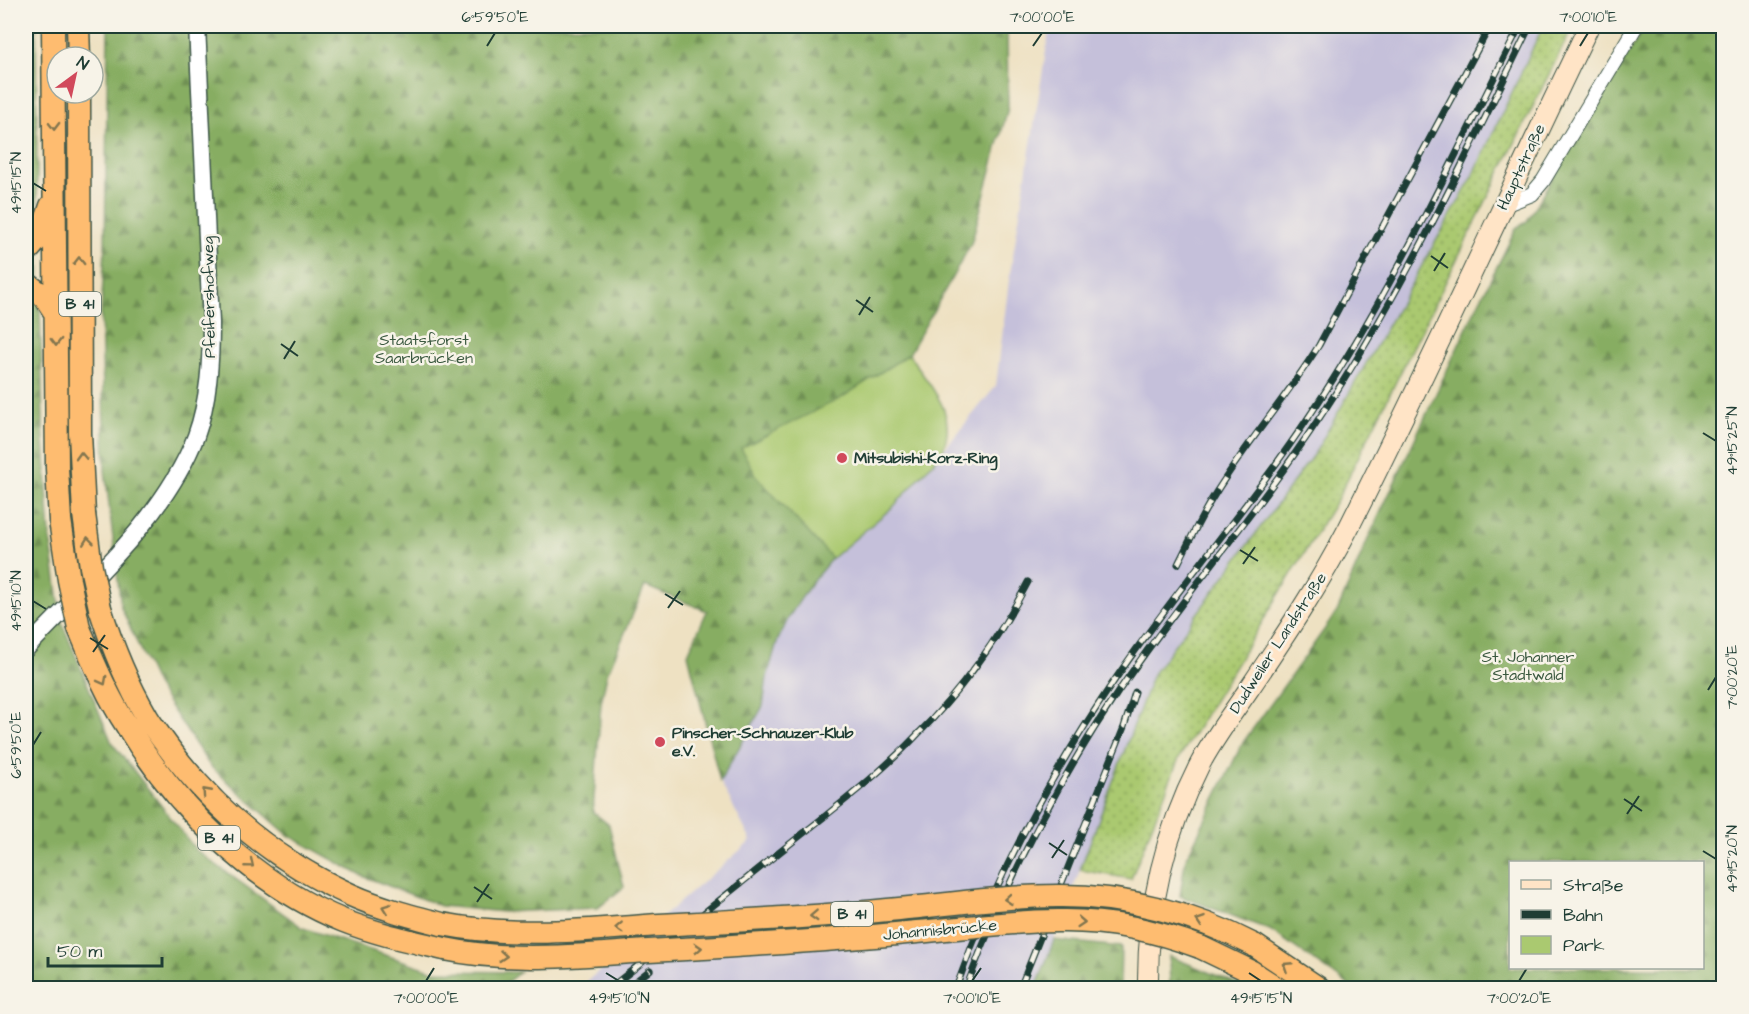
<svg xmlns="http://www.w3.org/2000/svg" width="1749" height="1014" font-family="'Architects Daughter',sans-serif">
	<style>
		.industrial { fill: #c5c0da }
		.grass { fill: url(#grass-dots); stroke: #648352; stroke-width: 1.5 }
		.forest { fill: url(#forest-firs); stroke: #53754b; stroke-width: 1.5; fill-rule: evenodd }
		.green { fill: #aac970; stroke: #648352; stroke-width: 1.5 }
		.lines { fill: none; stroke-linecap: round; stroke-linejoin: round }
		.minor-casing { stroke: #3e5649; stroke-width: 16 }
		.tertiary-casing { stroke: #3e5649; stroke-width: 19 }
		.secondary-casing { stroke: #3e5649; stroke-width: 22 }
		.trunk-casing { stroke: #3e5649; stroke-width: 25 }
		.minor { stroke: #fff; stroke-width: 14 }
		.tertiary { stroke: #fff; stroke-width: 16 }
		.secondary { stroke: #ffe4c6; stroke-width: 20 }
		.trunk { stroke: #febc70; stroke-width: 22 }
		.rail-casing { stroke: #1f3d34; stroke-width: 7 }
		.rail { stroke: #f7f3e8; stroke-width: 4.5; stroke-dasharray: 14; stroke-linecap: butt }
		.trunk-bridge-casing { stroke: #3e5649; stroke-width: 25; stroke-linecap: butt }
		.trunk-bridge { stroke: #febc70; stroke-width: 22 }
		.oneway { stroke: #83764f }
		.ticks { fill: none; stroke: #1f3d34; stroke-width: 2 }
		.poi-dot { fill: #d1495b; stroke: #f7f3e8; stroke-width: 2 }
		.labels { text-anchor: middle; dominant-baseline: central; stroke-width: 5; stroke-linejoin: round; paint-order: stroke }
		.shield { fill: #f7f3e8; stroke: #60746a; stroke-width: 1.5 }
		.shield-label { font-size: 15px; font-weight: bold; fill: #1f3d34 }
		.street-label { font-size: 16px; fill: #1f3d34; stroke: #f7f3e8 }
		.park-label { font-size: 16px; fill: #3b5940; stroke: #f7f3e8 }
		.poi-label { font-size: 16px; font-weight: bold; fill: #1f3d34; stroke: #f7f3e8; text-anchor: start }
		.neatline { fill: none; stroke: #1f3d34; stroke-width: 2 }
		.ticks-label { font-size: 15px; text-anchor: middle; fill: #1f3d34 }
	</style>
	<defs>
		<pattern id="grass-dots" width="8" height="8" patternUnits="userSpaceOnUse" patternTransform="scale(1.5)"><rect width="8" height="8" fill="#aac970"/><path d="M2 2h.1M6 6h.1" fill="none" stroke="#8aa45d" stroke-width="1.8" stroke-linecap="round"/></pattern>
		<pattern id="forest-firs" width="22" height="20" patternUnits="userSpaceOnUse" patternTransform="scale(1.5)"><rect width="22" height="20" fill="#87ad62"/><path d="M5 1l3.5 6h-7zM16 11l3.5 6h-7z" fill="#6e8e52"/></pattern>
	</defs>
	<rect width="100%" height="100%" fill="#f7f3e8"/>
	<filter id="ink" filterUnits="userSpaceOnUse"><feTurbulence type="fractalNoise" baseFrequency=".0167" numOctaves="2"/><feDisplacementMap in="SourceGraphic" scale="12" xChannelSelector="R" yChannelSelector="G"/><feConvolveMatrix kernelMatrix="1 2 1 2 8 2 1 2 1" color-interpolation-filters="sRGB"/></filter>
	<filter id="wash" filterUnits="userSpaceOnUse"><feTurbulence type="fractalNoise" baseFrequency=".008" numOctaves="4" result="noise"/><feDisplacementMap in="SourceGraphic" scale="24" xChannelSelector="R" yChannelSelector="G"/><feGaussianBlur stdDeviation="1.35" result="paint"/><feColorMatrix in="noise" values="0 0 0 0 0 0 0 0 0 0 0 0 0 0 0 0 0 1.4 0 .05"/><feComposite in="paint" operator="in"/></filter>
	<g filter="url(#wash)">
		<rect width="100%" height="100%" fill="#eee1c2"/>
		<path class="industrial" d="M 1050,26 L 1543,26 L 1472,178 L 1316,451 L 1153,674 L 1036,988 L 579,988 L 751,841 L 720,781 L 763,706 L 767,677 L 777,642 L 790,615 L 812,582 L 832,558 L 894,506 L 942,452 L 996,386 L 1009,280 Z"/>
		<path class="grass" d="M 1543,26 L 1573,26 L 1338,498 L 1179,758 L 1131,879 L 1080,870 L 1153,674 L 1316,451 L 1472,178 Z"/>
		<path class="forest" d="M 26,26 L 36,26 L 37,190 L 43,424 L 50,537 L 62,623 L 112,743 L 196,850 L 303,928 L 434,971 L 520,972 L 499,988 L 26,988 Z
			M 108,26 L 1007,26 L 1008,108 L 971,244 L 909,354 L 841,398 L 757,477 L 832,558 L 812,582 L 790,615 L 777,642 L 767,677 L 763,706 L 720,781 L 688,654 L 707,611 L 645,586 L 607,674 L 601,703 L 593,812 L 609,825 L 624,887 L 598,908 L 504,912 L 441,906 L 360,875 L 288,835 L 210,766 L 156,685 L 121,607 L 105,470 L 101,314 L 105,248 Z
			M 1645,26 L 1723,26 L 1723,988 L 1351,988 L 1346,983 L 1270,930 L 1180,896 L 1185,861 L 1242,744 L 1337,612 L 1368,539 L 1476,308 L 1516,229 L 1527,221 ZM 1510,862 L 1702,862 L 1702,968 L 1510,968 Z
			M 1054,940 L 1121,947 L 1120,988 L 1036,988 Z
			M 1169,956 L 1247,988 L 1170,988 Z"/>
		<path class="green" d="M 909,354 C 928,386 960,411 942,452 L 894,506 L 832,558 L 757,477 L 741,448 L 841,398 Z"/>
	</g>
	<g filter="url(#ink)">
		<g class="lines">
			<defs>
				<path id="minor" d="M 1504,205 L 1532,194 L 1543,181 L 1636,26"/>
				<path id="tertiary" d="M 26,649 C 86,585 164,519 196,436 C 209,400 211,360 211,323 L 197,26"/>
				<path id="secondary" d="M 1148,988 C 1147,911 1164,835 1199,766 C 1213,739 1232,714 1249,689 C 1284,637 1319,585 1348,529 C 1432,363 1508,193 1589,26"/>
				<path id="trunk" d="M 53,26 L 57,468 L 60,520
					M 78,26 L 79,57
					M 79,93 L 80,433 L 84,514
					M 26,252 C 40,240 45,224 51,206
					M 26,283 L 45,297 L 56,314
					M 100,608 C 112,646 127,683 147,717 C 153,727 161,737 168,747 C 215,811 278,862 351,895 C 380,908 411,916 442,924
					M 79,628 C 93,661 107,696 127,726 C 178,809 253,884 344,921 C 377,934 411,941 445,949
					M 1254,945 L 1318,988
					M 1200,947 L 1252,972 L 1277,988"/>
			</defs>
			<use href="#minor" class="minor-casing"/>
			<use href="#tertiary" class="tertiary-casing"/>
			<use href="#secondary" class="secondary-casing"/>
			<use href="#trunk" class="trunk-casing"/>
			<use href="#minor" class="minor"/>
			<use href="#tertiary" class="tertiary"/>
			<use href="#secondary" class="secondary"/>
			<use href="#trunk" class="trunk"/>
			<defs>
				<path id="rail" d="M 1178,564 C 1190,540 1201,516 1215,494 C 1247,442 1287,397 1319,345 L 1490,26
					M 610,988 C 667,943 724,897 781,851 C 827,814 875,779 916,736 C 961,691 999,638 1028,582
					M 627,988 L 650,970
					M 956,988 C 994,881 1048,779 1112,684 C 1175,590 1250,506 1312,412 C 1393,290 1454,156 1520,26
					M 966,988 C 1006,882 1056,783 1120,689 C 1183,596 1258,511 1320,417 C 1402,294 1465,158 1530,26
					M 1020,988 L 1124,727 L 1135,692"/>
			</defs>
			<use href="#rail" class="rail-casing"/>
			<use href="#rail" class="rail"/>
			<defs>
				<path id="trunk-bridge" d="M 84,514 L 91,567 L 100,608
					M 60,520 L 69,580 L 79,628
					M 442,924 C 514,938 587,930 659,925 C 739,921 819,917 899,909 C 951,904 1005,896 1057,896 C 1125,895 1194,914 1254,945
					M 445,949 C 512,963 582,955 649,951 C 739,946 828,941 917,932 C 964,928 1011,921 1058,921 C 1106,920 1155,930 1200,947"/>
			</defs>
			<use href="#trunk-bridge" class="trunk-bridge-casing"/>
			<use href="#trunk-bridge" class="trunk-bridge"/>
		</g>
		<defs><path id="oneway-chevron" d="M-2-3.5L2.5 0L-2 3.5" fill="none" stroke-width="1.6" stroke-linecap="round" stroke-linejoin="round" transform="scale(1.5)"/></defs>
		<g class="oneway">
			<use href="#oneway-chevron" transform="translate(54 126) rotate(89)"/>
			<use href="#oneway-chevron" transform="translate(79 261) rotate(-90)"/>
			<use href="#oneway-chevron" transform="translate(56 342) rotate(90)"/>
			<use href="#oneway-chevron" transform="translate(81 456) rotate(-92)"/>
			<use href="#oneway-chevron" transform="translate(88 541) rotate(-97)"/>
			<use href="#oneway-chevron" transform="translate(103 681) rotate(62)"/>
			<use href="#oneway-chevron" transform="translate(206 792) rotate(-132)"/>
			<use href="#oneway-chevron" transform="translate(250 864) rotate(39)"/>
			<use href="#oneway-chevron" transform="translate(1008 899) rotate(175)"/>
			<use href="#oneway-chevron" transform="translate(386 908) rotate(-160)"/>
			<use href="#oneway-chevron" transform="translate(814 916) rotate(177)"/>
			<use href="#oneway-chevron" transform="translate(1200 921) rotate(-161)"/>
			<use href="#oneway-chevron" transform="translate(1081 922) rotate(4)"/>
			<use href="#oneway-chevron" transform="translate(619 928) rotate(177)"/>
			<use href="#oneway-chevron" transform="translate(698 948) rotate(-3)"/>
			<use href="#oneway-chevron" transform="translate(503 956) rotate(4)"/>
			<use href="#oneway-chevron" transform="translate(1287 966) rotate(-147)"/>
		</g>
	</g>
	<path class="ticks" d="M 487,46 L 495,33M 1033,46 L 1042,33M 1580,46 L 1588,33M 33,183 L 46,191M 1431,256 L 1448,268M 1434,271 L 1445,253M 856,300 L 873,312M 859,315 L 870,297M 281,344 L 298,356M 284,359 L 295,341M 1703,433 L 1716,441M 1240,550 L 1258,561M 1243,564 L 1255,547M 665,594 L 683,605M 33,601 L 46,609M 668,608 L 680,591M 90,638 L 108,649M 93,652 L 105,635M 1708,690 L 1716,677M 33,745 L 41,732M 1624,799 L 1642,811M 1627,814 L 1639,796M 1049,843 L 1067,855M 1703,851 L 1716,859M 1052,858 L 1064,840M 474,887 L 492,899M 477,902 L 489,884M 606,973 L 619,981M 1249,973 L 1261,981M 426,981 L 434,968M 972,981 L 981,968M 1519,981 L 1527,968"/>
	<g class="poi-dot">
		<circle cx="842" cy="458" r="6"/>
		<circle cx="660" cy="742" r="6"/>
	</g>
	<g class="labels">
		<g class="shield">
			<rect x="59" y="292" width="42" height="24" rx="4.5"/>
			<rect x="198" y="826" width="42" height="24" rx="4.5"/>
			<rect x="831" y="902" width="42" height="24" rx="4.5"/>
		</g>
		<g class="shield-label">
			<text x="80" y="304">B 41</text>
			<text x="219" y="838">B 41</text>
			<text x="852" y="914">B 41</text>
		</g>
		<g class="street-label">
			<text transform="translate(1521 167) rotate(-65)">Hauptstraße</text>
			<text transform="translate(209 297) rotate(-91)">Pfeifershofweg</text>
			<text transform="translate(1278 643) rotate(-57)">Dudweiler Landstraße</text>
			<text transform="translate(940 930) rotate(-5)">Johannisbrücke</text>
		</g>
		<g class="park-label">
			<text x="424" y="340">Staatsforst<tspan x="424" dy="18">Saarbrücken</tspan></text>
			<text x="1528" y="657">St. Johanner<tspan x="1528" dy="18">Stadtwald</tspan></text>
		</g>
		<g class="poi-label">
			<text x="854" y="458">Mitsubishi-Korz-Ring</text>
			<text x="672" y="733">Pinscher-Schnauzer-Klub<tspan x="672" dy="18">e.V.</tspan></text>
		</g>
	</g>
	<rect width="1749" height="1014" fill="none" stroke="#f7f3e8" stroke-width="66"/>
	<rect x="1509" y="861" width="195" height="108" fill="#f7f3e8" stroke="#a1aaa0" stroke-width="1.5"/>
	<rect x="1521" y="880" width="30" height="9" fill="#ffe4c6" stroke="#a1aaa0" stroke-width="1.5"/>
	<text x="1563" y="891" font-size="18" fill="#1f3d34">Straße</text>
	<rect x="1521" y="910" width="30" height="9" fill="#1f3d34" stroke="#a1aaa0" stroke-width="1.5"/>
	<text x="1563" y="921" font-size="18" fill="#1f3d34">Bahn</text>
	<rect x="1521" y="936" width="30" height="18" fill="#aac970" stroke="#a1aaa0" stroke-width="1.5"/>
	<text x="1563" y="951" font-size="18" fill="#1f3d34">Park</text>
	<g transform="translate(75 75) rotate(33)"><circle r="28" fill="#f7f3e8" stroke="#a1aaa0" stroke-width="1.5"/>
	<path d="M0-4.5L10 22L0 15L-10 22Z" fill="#d1495b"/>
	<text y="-9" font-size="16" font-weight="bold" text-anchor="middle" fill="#1f3d34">N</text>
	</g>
	<path d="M48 957v9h114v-9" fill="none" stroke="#1f3d34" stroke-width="3"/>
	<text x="57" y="957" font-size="18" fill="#1f3d34" stroke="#f7f3e8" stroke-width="4.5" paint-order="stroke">50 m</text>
	<rect x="33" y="33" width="1683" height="948" class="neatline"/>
	<g class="ticks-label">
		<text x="495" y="22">6°59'50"E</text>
		<text x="1042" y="22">7°00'00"E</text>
		<text x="1588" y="22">7°00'10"E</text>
		<text transform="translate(16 183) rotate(-90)" y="5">49°15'15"N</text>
		<text transform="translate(1732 441) rotate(-90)" y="5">49°15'25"N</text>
		<text transform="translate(16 601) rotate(-90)" y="5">49°15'10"N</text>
		<text transform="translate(1732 677) rotate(-90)" y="5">7°00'20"E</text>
		<text transform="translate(16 745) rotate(-90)" y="5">6°59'50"E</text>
		<text transform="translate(1732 859) rotate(-90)" y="5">49°15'20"N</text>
		<text x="426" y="1003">7°00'00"E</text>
		<text x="619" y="1003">49°15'10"N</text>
		<text x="972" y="1003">7°00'10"E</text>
		<text x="1261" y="1003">49°15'15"N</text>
		<text x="1519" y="1003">7°00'20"E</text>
	</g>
</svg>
